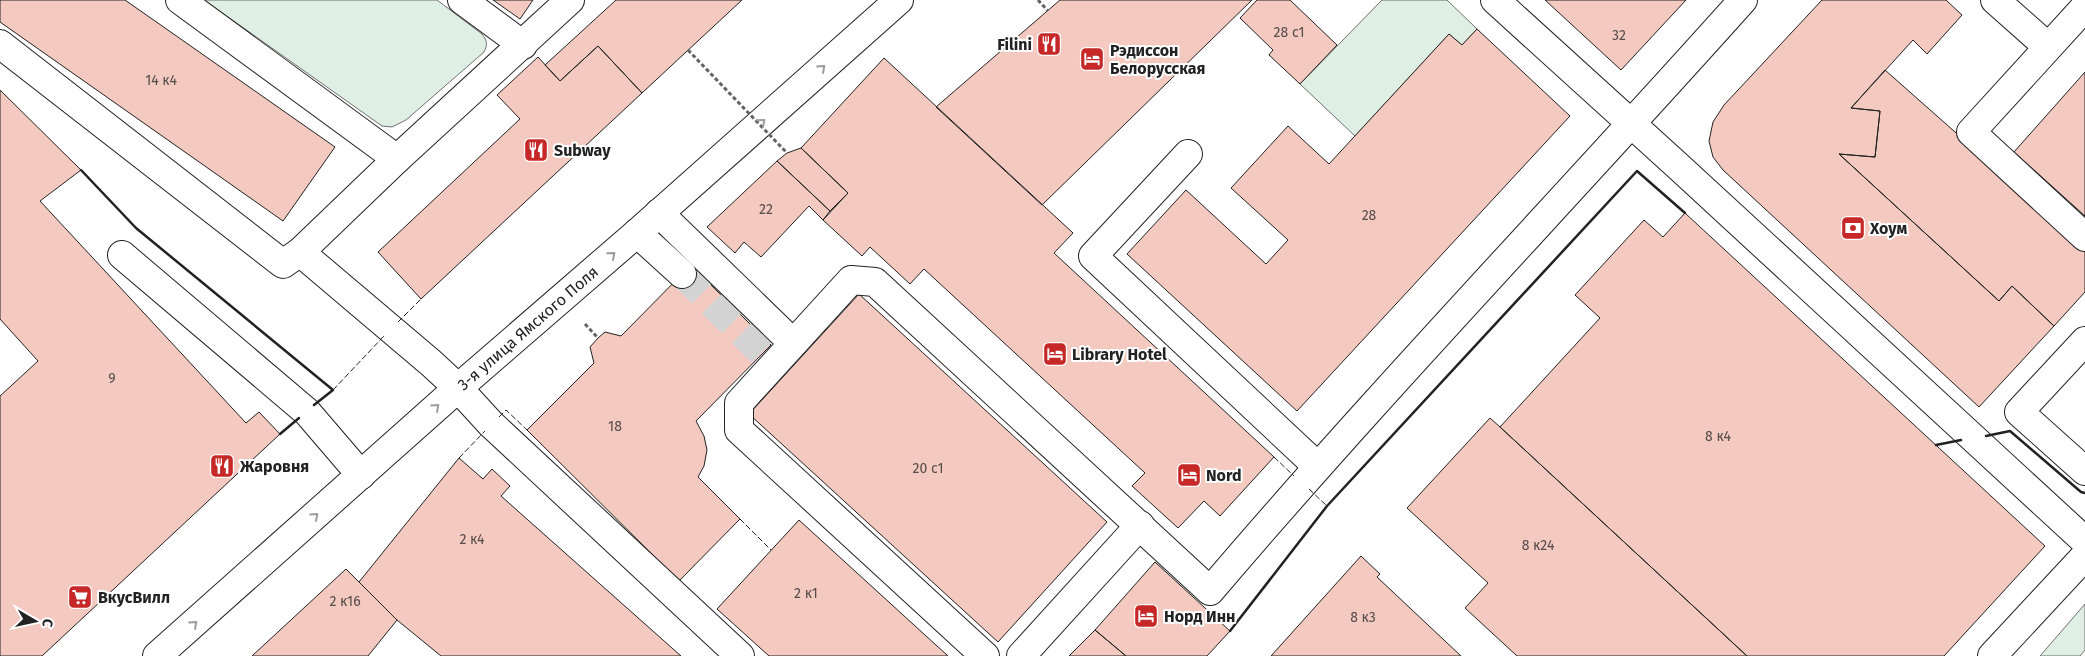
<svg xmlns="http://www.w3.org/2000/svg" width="2085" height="656" font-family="'Fira Sans',sans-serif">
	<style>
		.green { fill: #e0efe3; stroke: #6f6f6f }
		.building { fill: #f3c9c0; stroke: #222 }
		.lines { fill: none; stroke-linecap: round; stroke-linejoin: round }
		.minor-tunnel { stroke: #d3d3d3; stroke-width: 28; stroke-dasharray: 28 14; stroke-linecap: butt }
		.minor-casing { stroke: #222; stroke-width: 30 }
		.path { stroke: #646464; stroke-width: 3; stroke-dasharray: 4 2.5; stroke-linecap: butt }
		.minor { stroke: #fff; stroke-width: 28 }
		.path-bridge { stroke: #646464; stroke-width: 3; stroke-dasharray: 4 2.5; stroke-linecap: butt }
		.fence { stroke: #222; stroke-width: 1; stroke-dasharray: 6 2.5; stroke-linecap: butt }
		.wall { stroke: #222; stroke-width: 2.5 }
		.oneway { stroke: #9c9c9c }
		.labels { text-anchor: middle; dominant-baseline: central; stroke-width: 4; stroke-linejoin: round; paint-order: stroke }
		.number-label { font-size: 14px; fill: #564c4a }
		.poi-label { font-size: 16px; font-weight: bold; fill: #222; stroke: #fff; text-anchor: start }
		.street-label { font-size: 16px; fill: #222; stroke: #fff }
	</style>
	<rect width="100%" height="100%" fill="#fff"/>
	<path class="green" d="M 204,0 L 437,0 L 482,34 C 487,41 488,44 484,52 L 406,120 L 392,127 L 382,126 Z
		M 1382,0 L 1447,0 L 1477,29 L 1462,45 L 1449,34 L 1355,136 L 1300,84 Z
		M 2085,604 L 2085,650 L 2080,656 L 2040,656 Z"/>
	<path class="building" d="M 0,0 L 125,0 L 335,147 L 283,221 L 0,22 Z
		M 493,0 L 533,0 L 520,19 Z
		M 616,0 L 742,0 L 642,93 L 598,46 L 560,81 L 545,65 Z
		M 1060,0 L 1252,0 L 1042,205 L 936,107 Z
		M 1257,0 L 1290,0 L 1337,45 L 1300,84 L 1269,55 L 1273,50 L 1240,18 Z
		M 1545,0 L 1686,0 L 1621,70 Z
		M 1822,0 L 1946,0 L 1962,15 L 1927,54 L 1913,40 L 1851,108 L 1880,111 L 1875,157 L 1839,154 L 1999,301 L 2012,286 L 2054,326 L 1979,407 L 1723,170 L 1713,157 L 1709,141 L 1713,122 L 1724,105 Z
		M 1477,29 L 1570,116 L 1297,411 L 1127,254 L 1186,190 L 1266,264 L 1288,240 L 1231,188 L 1288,126 L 1329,164 L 1449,34 L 1462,45 Z
		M 598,46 L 642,93 L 421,299 L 378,252 L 520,119 L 497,95 L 538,57 L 560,81 Z
		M 884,58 L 1073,233 L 1054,253 L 1274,457 L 1220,516 L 1204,501 L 1178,528 L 1132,486 L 1145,473 L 924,269 L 910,284 L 870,247 L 862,256 L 823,220 L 848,193 L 801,148 Z
		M 1885,70 L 2085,247 L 2085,292 L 2054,326 L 2012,286 L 1999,301 L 1839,154 L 1875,157 L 1880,111 L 1851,108 Z
		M 2085,72 L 2085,216 L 2014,152 Z
		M 0,90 L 81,170 L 40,201 L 246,423 L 259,412 L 280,434 L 42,656 L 0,656 L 0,396 L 38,361 L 0,319 Z
		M 801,148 L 848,193 L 830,211 L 777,161 L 787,153 Z
		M 777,161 L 830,211 L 823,220 L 809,206 L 761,257 L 744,242 L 735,253 L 707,227 Z
		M 1685,213 L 2045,546 L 1944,656 L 1747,656 L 1500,427 L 1600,318 L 1575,295 L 1644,220 L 1663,237 Z
		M 691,265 L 771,345 L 696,421 L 704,436 L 707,450 L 704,466 L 698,477 L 740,519 L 679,581 L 527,430 L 594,363 L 590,347 L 598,338 L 605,332 L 621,336 Z
		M 859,294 L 1107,522 L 998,642 L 749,414 Z
		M 1490,418 L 1500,427 L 1747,656 L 1517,656 L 1465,608 L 1488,583 L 1407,508 Z
		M 459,458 L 483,479 L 492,469 L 510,486 L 501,496 L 681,656 L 441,656 L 397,620 L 359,582 Z
		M 799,520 L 948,656 L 769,656 L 717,609 Z
		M 1361,556 L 1380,574 L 1377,577 L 1461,656 L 1271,656 Z
		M 1155,562 L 1230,631 L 1207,656 L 1126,656 L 1095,630 Z
		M 346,569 L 397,620 L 368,656 L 252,656 Z
		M 1095,630 L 1126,656 L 1069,656 Z"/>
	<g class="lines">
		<path class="minor-tunnel" d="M 682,274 L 763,354"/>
		<defs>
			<g id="minor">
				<path d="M 180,0 L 397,159"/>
				<path d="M 462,0 L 523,45"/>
				<path d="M 1495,0 L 1679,167 L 2085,541"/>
				<path d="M 1995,0 L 2048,47"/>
				<path d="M 2085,7 L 1971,132 L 2085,237"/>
				<path d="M 0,44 L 283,264 L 300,252 L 397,159 L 570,0"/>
				<path d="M 1188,154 L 1093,256 L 1317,466"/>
				<path d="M 659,213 L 793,343"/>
				<path d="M 637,233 L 682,274"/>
				<path d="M 300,252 L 431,363 L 458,388 L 491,424 L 740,656"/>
				<path d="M 122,255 L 307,412 L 361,475"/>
				<path d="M 2085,341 L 2019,412 L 2085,471"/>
				<path id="s1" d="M 157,656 L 458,388 L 637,233 L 899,0"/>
				<path d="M 985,656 L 739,430 L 739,403 L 851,280 L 875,282 L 1210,591 C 1382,389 1566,198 1743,0"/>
				<path d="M 1021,656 L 1140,525"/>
				<path d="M 1992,656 L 2085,556"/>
			</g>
		</defs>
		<use href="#minor" class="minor-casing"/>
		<path class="path" d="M 1038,0 L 1048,11
			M 585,324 L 598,338"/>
		<use href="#minor" class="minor"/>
		<path class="path-bridge" d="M 688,50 L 787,153"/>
		<path class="fence" d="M 398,322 L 421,299
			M 333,390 L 384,336
			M 499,417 L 506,410 L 527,430
			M 1274,457 L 1294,476
			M 459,458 L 485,431
			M 1309,489 L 1327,506
			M 740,519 L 771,550"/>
		<path class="wall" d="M 81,170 L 136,228 L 333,390 L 314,405
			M 280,434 L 299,418
			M 1986,436 L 2010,431 L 2081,492 L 2085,493
			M 1936,445 L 1961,440
			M 1230,631 L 1327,506 L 1637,171 L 1685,213"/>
	</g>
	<defs><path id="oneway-chevron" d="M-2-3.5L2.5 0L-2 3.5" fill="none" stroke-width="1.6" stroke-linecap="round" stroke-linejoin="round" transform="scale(1.25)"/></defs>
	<g class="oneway">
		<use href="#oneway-chevron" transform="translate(822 68) rotate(-42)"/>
		<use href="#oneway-chevron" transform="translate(762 122) rotate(-41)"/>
		<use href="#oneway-chevron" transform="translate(612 255) rotate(-41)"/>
		<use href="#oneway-chevron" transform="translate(436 407) rotate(-42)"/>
		<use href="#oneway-chevron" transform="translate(315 516) rotate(-42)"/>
		<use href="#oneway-chevron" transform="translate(194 624) rotate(-42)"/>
	</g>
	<defs>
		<symbol id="restaurant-square" viewBox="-11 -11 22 22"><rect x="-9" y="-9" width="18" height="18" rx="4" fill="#c62828" stroke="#fff"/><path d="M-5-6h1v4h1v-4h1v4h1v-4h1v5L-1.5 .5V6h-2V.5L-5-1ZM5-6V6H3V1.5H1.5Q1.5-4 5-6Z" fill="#fff"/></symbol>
		<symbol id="hotel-square" viewBox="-11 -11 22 22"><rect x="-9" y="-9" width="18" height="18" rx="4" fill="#c62828" stroke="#fff"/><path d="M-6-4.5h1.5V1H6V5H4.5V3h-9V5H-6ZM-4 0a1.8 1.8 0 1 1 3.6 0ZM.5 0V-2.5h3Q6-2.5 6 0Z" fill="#fff"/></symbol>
		<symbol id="bank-square" viewBox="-11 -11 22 22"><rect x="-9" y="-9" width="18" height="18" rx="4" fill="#c62828" stroke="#fff"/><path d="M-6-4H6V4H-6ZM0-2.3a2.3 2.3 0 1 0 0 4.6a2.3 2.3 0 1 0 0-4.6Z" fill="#fff"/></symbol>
		<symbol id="supermarket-square" viewBox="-11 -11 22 22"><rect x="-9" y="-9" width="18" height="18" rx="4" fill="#c62828" stroke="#fff"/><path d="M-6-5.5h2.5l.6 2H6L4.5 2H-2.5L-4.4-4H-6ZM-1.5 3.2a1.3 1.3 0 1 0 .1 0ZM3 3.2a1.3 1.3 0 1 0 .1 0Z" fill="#fff"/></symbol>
	</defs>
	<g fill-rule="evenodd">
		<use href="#restaurant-square" x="1035" y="30" width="28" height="28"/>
		<use href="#hotel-square" x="1078" y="45" width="28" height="28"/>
		<use href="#restaurant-square" x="522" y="136" width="28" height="28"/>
		<use href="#bank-square" x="1839" y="214" width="28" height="28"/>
		<use href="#hotel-square" x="1041" y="340" width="28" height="28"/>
		<use href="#restaurant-square" x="208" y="452" width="28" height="28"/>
		<use href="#hotel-square" x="1175" y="461" width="28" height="28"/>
		<use href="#supermarket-square" x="66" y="583" width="28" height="28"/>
		<use href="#hotel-square" x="1132" y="602" width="28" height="28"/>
	</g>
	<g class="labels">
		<g class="number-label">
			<text x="1289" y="32">28 с1</text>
			<text x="1619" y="35">32</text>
			<text x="161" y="80">14 к4</text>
			<text x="766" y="209">22</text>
			<text x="1369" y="215">28</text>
			<text x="112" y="378">9</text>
			<text x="615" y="426">18</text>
			<text x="1718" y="436">8 к4</text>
			<text x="928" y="468">20 с1</text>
			<text x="472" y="539">2 к4</text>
			<text x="1538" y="545">8 к24</text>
			<text x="806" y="593">2 к1</text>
			<text x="345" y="601">2 к16</text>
			<text x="1363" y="617">8 к3</text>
		</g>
		<g class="poi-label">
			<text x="1032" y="44" text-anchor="end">Filini</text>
			<text x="1110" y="50">Рэдиссон<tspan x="1110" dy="18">Белорусская</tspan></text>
			<text x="554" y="150">Subway</text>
			<text x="1870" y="228">Хоум</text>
			<text x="1072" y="354">Library Hotel</text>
			<text x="240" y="466">Жаровня</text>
			<text x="1206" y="475">Nord</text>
			<text x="98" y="597">ВкусВилл</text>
			<text x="1164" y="616">Норд Инн</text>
		</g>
		<g class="street-label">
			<text stroke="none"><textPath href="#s1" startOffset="495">3-я улица Ямского Поля</textPath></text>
		</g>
	</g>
	<g transform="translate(35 621) rotate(99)" stroke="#ffffff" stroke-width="4" paint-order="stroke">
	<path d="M0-4L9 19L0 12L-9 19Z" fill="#222222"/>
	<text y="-8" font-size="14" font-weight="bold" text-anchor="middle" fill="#222222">С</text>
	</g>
</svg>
